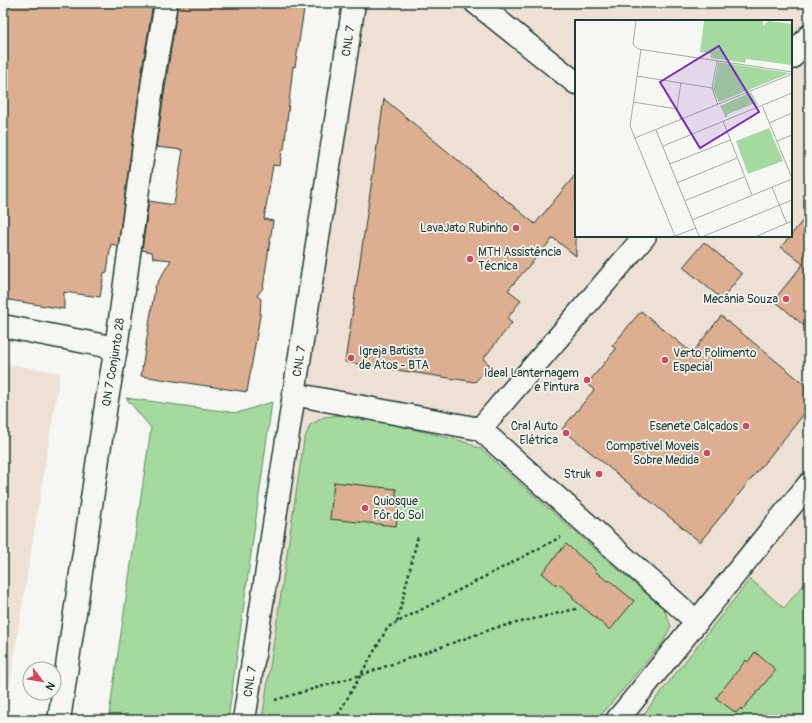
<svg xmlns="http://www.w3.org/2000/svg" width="812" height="723" font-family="Pangolin,sans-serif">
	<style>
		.built { fill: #eee0d4; fill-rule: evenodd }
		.green { fill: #a4da9d; stroke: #628c68 }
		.building { fill: #ddae8f; stroke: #1f3d34 }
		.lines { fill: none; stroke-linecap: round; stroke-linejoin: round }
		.street-casing { stroke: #1f3d34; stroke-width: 25 }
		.path { stroke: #1f3d34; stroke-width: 2.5; stroke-dasharray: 3 3; stroke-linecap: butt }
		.street { stroke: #f6f6f2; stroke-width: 22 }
		.poi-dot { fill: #d1495b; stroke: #f6f6f2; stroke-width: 1.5 }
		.labels { text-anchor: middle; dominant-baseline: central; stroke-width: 3.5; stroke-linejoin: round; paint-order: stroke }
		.street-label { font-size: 12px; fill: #1f3d34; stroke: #f6f6f2 }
		.poi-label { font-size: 12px; fill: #1f3d34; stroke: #f6f6f2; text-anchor: end }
		.inset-road { fill: none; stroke: #a0aca6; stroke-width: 1 }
		.view { fill: #7b2cbf; fill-opacity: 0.15; stroke: #7b2cbf; stroke-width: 2 }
		.inset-edge { fill: none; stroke: #1f3d34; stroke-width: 2 }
	</style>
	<rect width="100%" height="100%" fill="#f6f6f2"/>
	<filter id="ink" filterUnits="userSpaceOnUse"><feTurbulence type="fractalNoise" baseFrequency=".025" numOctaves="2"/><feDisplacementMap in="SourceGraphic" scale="8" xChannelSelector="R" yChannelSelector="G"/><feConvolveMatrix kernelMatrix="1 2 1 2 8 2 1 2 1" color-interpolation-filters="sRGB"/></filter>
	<g filter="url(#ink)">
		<path class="built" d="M 362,3 L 809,3 L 809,720 L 249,720 ZM 576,21 L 791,21 L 791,236 L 576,236 Z
			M 3,363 L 60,373 L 4,718 L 3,718 Z"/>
		<path class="green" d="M 126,398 L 237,413 L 272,402 L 228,720 L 105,720 L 109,715 L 151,428 Z
			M 350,414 L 462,441 L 481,449 L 598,552 L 664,609 L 671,626 L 663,642 L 597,720 L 262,720 L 304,440 L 310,425 L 324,417 Z
			M 809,578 L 809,720 L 639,720 L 750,579 L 784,608 Z"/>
		<path class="building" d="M 6,3 L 153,3 L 142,71 L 118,246 L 111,244 L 107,272 L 104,273 L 100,297 L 64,292 L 64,309 L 3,299 L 3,20 Z
			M 178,3 L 305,3 L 295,67 L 293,66 L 284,149 L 282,150 L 280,166 L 273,165 L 264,219 L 273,221 L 265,274 L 263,288 L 257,296 L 261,299 L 260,316 L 247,392 L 141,376 L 155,287 L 171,260 L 153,258 L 152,252 L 142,250 L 149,201 L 174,205 L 183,150 L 156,147 Z
			M 384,99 L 535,224 L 576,174 L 576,256 L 553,238 L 508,290 L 521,300 L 507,319 L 512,323 L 483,359 L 490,365 L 475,382 L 345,362 Z
			M 809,213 L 809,330 L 774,300 L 803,264 L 781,247 Z
			M 704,242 L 742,274 L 722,299 L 683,267 Z
			M 641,311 L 692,353 L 721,316 L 809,388 L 809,408 L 700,542 L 562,429 L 594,390 L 587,384 L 616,349 L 612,346 Z
			M 334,482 L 396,489 L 396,497 L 400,497 L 396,526 L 330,519 Z
			M 566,544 L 594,568 L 596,572 L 606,580 L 610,581 L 634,601 L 610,630 L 573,599 L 572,595 L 560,585 L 555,584 L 542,573 Z
			M 755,652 L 776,670 L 742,710 L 741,708 L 736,713 L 716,698 L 746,660 L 748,662 Z"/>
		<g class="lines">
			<defs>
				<g id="street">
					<path d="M 476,3 L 576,83"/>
					<path d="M 791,58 L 809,36"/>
					<path d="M 3,326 L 116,348"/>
					<path d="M 293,394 L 480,429 L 697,622"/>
					<path d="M 480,429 L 645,236"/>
					<path id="s1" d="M 59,720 L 106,405 L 116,348 L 154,73 L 166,3"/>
					<path id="s2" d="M 244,720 L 354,3"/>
					<path d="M 617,720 C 681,642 744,562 809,484"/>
				</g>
			</defs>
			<use href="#street" class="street-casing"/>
			<path class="path" d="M 397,622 L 418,536
				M 275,700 L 361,675 L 495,628 L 576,609
				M 335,720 L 388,627 L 561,537"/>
			<use href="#street" class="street"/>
		</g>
	</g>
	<g class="poi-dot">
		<circle cx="516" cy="228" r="4"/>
		<circle cx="470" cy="259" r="4"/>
		<circle cx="786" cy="299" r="4"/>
		<circle cx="351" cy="358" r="4"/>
		<circle cx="665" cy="360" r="4"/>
		<circle cx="587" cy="380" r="4"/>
		<circle cx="746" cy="426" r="4"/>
		<circle cx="566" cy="433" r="4"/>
		<circle cx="707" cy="453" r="4"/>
		<circle cx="599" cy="474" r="4"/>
		<circle cx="365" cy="508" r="4"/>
	</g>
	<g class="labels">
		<g class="street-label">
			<text stroke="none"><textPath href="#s2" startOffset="687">CNL 7</textPath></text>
			<text stroke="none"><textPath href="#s2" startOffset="363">CNL 7</textPath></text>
			<text stroke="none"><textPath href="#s1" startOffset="362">QN 7 Conjunto 28</textPath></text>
			<text stroke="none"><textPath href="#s2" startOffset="39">CNL 7</textPath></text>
		</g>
		<g class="poi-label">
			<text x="508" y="228">LavaJato Rubinho</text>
			<text x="478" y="252" text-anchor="start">MTH Assistência<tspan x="478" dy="14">Técnica</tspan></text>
			<text x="778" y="299">Mecânia Souza</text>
			<text x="359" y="351" text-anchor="start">Igreja Batista<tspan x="359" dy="14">de Atos - BTA</tspan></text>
			<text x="673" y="353" text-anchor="start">Verto Polimento<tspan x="673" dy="14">Especial</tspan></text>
			<text x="579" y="373">Ideal Lanternagem<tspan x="579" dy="14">e Pintura</tspan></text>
			<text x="558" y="426">Cral Auto<tspan x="558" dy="14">Elétrica</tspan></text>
			<text x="738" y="426">Esenete Calçados</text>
			<text x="699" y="446">Compativel Moveis<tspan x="699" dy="14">Sobre Medida</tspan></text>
			<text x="591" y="474">Struk</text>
			<text x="373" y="501" text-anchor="start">Quiosque<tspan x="373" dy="14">Pôr do Sol</tspan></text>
		</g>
	</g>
	<g transform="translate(575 20)">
		<rect width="217" height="217" fill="#f6f6f2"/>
		<path d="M 129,1 L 188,1 L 188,6 L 193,1 L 217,4 L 217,45 L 171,39 L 170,43 L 136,38 L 136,34 L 125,32 ZM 143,42 L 215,53 L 144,82 L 138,69 ZM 176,72 L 183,85 L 178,84 L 153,94 L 151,98 L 145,86 ZM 194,108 L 208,141 L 173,154 L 161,121 Z" fill="#a4da9d"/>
		<path class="inset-road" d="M 61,1 L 58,24 L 63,29 L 217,52M 66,29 L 55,106 L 100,216M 142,41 L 137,68 L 143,85M 62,56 L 137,68M 106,62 L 102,89 L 106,100M 58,82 L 102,89M 187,85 L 217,158M 148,101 L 177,175M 194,103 L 217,93M 81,110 L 124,216M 60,118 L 217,54M 202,121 L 217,115M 88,126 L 217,73M 95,144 L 155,120M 102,163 L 162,138M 197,167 L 212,204M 109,181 L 169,157M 117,200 L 217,159M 100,216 L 121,208M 129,216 L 217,180M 182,216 L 217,201"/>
		<path class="view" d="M 144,26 L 184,92 L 125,128 L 85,62 Z"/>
		<rect width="217" height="217" class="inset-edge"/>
	</g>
	<rect width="812" height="723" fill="none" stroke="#f6f6f2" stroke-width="16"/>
	<rect x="8" y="8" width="796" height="707" fill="none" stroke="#1f3d34" stroke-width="1.5" filter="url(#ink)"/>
	<g transform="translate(42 681) rotate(121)"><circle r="19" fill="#f6f6f2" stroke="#a0aca6"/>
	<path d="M0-3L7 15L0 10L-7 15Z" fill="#d1495b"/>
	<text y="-6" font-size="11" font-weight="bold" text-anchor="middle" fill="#1f3d34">N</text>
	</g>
</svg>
